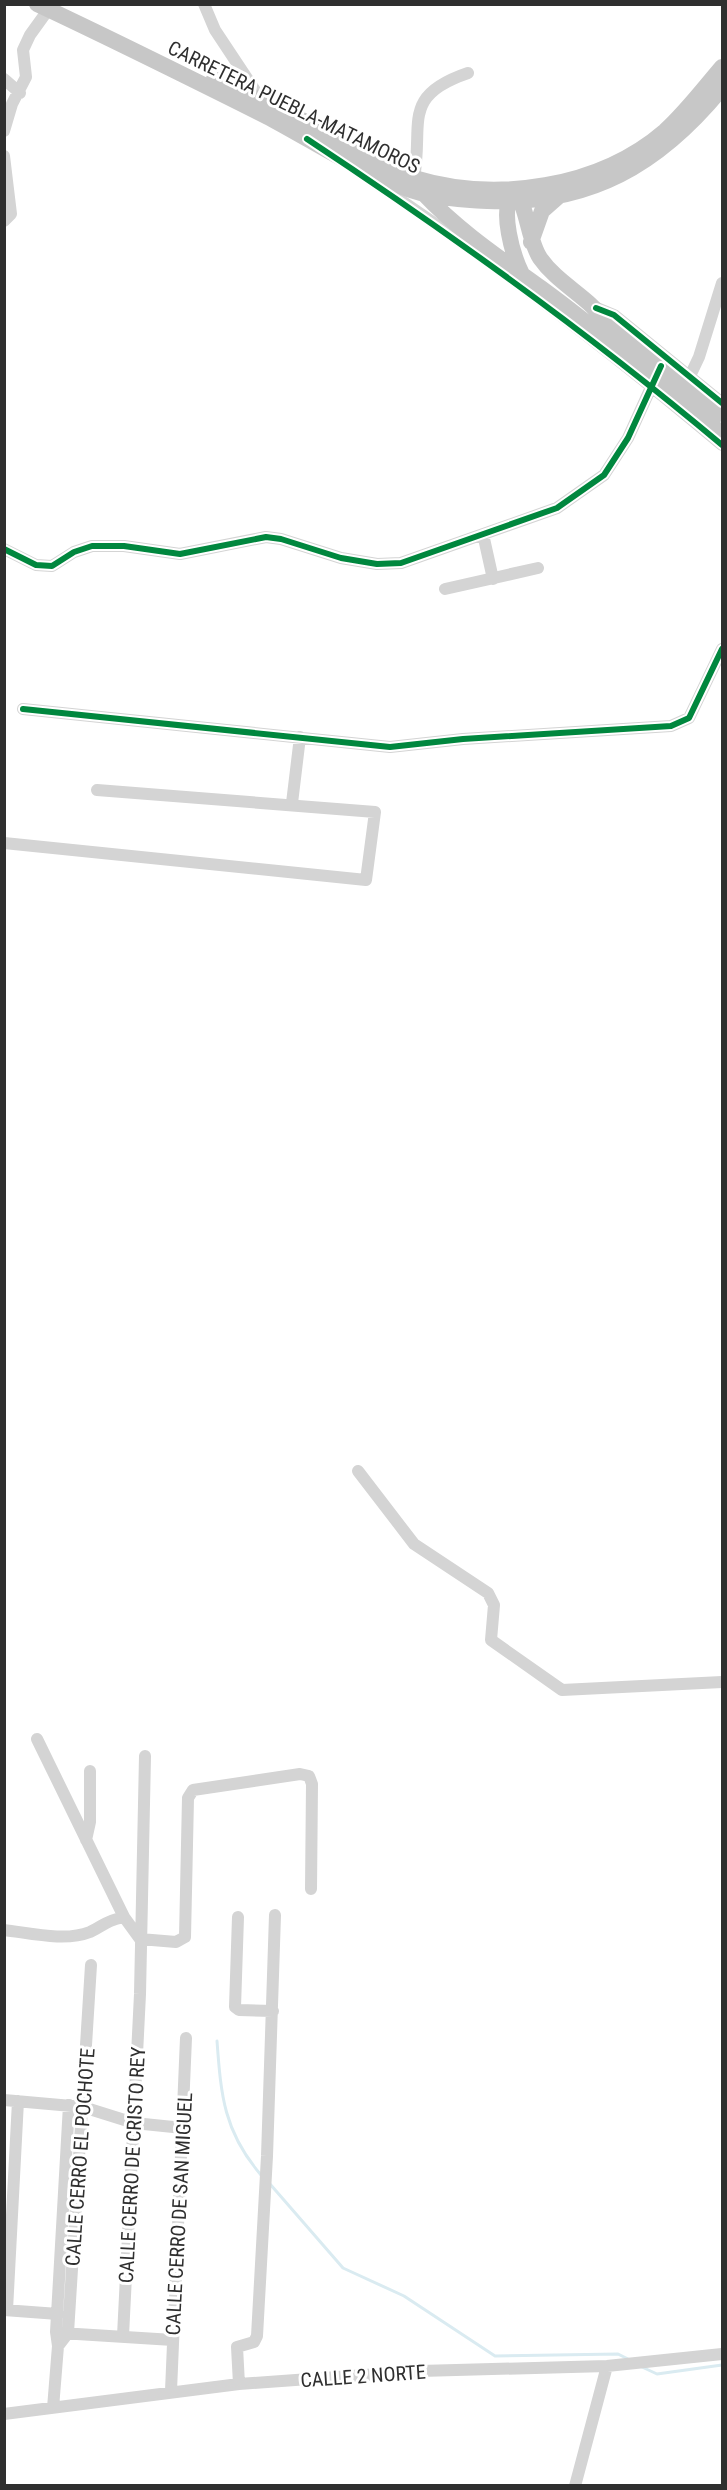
<svg xmlns="http://www.w3.org/2000/svg" width="727" height="2490" font-family="'Roboto Condensed',sans-serif">
	<style>
		.lines { fill: none; stroke-linecap: round; stroke-linejoin: round }
		.stream { stroke: #daebf1; stroke-width: 3 }
		.minor { stroke: #d4d4d4; stroke-width: 12 }
		.major { stroke: #c7c7c7; stroke-width: 16 }
		.cycleway-casing { stroke: #fff; stroke-width: 10 }
		.cycleway { stroke: #00873e; stroke-width: 6 }
		.labels { text-anchor: middle; dominant-baseline: central; stroke-width: 6; stroke-linejoin: round; paint-order: stroke }
		.street-label { font-size: 20px; fill: #2f2f2f; stroke: #fff }
	</style>
	<rect width="100%" height="100%" fill="#fff"/>
	<g class="lines">
		<path class="stream" d="M 217,2041 C 221,2096 224,2132 261,2175
			M 270,2184 L 343,2268 L 404,2296 L 495,2356 L 618,2354 L 628,2359
			M 642,2367 L 657,2374 L 722,2365"/>
		<path class="minor" d="M 204,4 L 215,30 L 262,101
			M 4,79 L 20,93
			M 4,131 L 12,104 L 26,77 L 23,50 L 30,35 L 48,10
			M 4,156 L 11,214 L 4,221
			M 414,178 C 424,124 400,96 468,73
			M 369,179 C 492,260 609,350 722,445
			M 597,308 L 614,315 L 722,403
			M 690,376 L 699,357 L 722,283
			M 483,534 L 493,579
			M 4,549 L 36,565 L 52,566 L 74,552 L 92,546 L 124,546 L 180,554 L 266,537 L 281,539 L 341,558 L 377,564 L 401,563 L 557,508 L 604,475 L 628,438 L 658,372
			M 445,589 L 538,568
			M 23,709 L 390,747 L 463,739 L 671,726 L 689,718 L 722,649
			M 292,803 L 300,737
			M 4,843 L 366,880 L 375,812 L 97,790
			M 358,1471 L 414,1544 L 488,1593 L 494,1605 L 491,1640 L 562,1690 L 722,1682
			M 37,1739 L 124,1917 L 140,1939 L 176,1942 L 185,1937 L 188,1798 L 193,1790 L 300,1774 L 309,1776 L 312,1784 L 311,1889
			M 86,1840 L 90,1822 L 90,1771
			M 238,1917 L 235,2007 L 239,2010 L 273,2011
			M 4,1930 C 30,1933 65,1942 90,1932 C 105,1925 105,1921 124,1917
			M 4,2100 L 83,2107 L 134,2123 L 183,2128
			M 4,2310 L 58,2314
			M 7,2310 L 18,2101
			M 61,2333 L 173,2340
			M 123,2336 L 140,1994 L 145,1756
			M 58,2346 L 68,2333 L 91,1965
			M 239,2384 L 237,2347 L 254,2342 L 257,2336 L 267,2156 L 275,1915
			M 171,2391 L 186,2038
			M 53,2408 L 58,2346 L 56,2332 L 69,2105
			M 4,2414 L 239,2384 L 420,2371 L 607,2366 L 722,2354
			M 575,2486 L 607,2366"/>
		<path class="major" d="M 37,4 C 114,40 190,78 266,116 C 314,141 373,181 424,194 C 445,199 467,200 488,201 C 590,205 659,165 722,88
			M 214,79 C 250,95 286,111 321,130 C 352,147 381,168 414,178 C 496,203 599,188 665,131 C 686,112 704,88 722,67
			M 513,193 C 499,210 513,256 522,274
			M 424,194 C 459,231 501,259 541,288 C 604,334 663,385 722,434
			M 516,194 C 527,205 528,240 540,258 C 558,284 589,297 607,323 L 722,414
			M 531,242 L 542,211 L 559,196"/>
		<defs>
			<path id="cycleway" d="M 307,139 C 451,234 590,334 722,445
				M 596,308 L 614,315 L 722,403
				M 4,549 L 36,565 L 52,566 L 74,552 L 92,546 L 124,546 L 180,554 L 266,537 L 281,539 L 341,558 L 377,564 L 401,563 L 557,508 L 604,475 L 628,438 L 661,366
				M 23,709 L 390,747 L 463,739 L 671,726 L 689,718 L 722,649"/>
		</defs>
		<use href="#cycleway" class="cycleway-casing"/>
		<use href="#cycleway" class="cycleway"/>
	</g>
	<g class="labels">
		<g class="street-label">
			<text transform="translate(294 107) rotate(26)">CARRETERA PUEBLA-MATAMOROS</text>
			<text transform="translate(80 2157) rotate(-86)">CALLE CERRO EL POCHOTE</text>
			<text transform="translate(132 2165) rotate(-87)">CALLE CERRO DE CRISTO REY</text>
			<text transform="translate(179 2214) rotate(-87)">CALLE CERRO DE SAN MIGUEL</text>
			<text transform="translate(363 2376) rotate(-4)">CALLE 2 NORTE</text>
		</g>
	</g>
	<rect width="727" height="2490" fill="none" stroke="#2f2f2f" stroke-width="12"/>
</svg>
